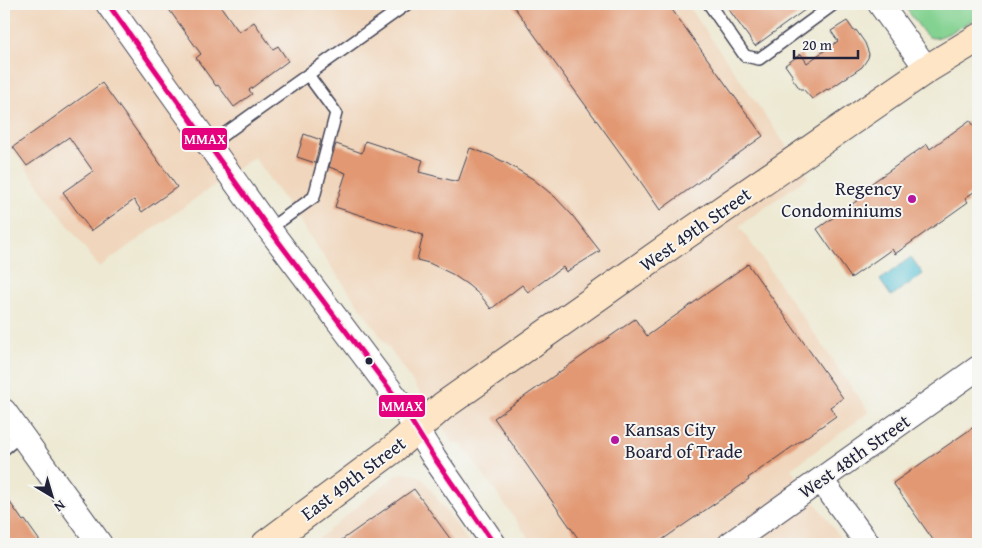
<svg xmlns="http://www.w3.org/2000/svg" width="982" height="548" font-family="'Gentium Book Plus',serif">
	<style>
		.built { fill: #f0d6bc }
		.green { fill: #83d291; stroke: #527a66 }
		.water { fill: #5ac2d6; stroke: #3e7288 }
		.building { fill: #e29973 }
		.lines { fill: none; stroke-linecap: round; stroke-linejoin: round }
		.lane-casing { stroke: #404052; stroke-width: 14 }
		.street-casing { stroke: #404052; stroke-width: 26 }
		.secondary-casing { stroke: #404052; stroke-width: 30 }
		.lane { stroke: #fff; stroke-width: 11 }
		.street { stroke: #fff; stroke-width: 24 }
		.secondary { stroke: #fde5c5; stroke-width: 28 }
		.bus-1-casing { stroke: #f6f6f2; stroke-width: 9 }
		.bus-1 { stroke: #e5007d; stroke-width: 5 }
		.poi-dot { fill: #b5179e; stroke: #f6f6f2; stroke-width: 2 }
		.bus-dot { fill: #22223b; stroke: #f6f6f2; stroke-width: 2 }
		.labels { text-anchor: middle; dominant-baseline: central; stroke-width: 4; stroke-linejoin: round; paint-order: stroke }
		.poi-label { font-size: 19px; fill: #22223b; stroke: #f6f6f2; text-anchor: end }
		.street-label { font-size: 19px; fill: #22223b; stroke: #f6f6f2 }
		.line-badge { stroke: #f6f6f2; stroke-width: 2 }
		.badge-label { font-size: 14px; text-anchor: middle; font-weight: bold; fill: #fff }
	</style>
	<rect width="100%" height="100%" fill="#f6f6f2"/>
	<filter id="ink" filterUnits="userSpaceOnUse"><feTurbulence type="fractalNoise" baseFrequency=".02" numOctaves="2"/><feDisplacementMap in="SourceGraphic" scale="10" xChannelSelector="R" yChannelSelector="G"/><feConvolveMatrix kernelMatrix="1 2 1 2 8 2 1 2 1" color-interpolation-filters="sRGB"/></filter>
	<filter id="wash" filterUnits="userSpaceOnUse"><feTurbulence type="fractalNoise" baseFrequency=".0096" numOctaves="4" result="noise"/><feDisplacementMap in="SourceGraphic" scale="20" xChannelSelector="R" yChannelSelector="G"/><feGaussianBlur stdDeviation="1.12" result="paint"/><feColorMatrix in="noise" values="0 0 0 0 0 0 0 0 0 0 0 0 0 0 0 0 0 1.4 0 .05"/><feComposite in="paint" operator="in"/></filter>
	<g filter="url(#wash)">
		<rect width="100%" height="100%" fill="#ede9d3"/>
		<path class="built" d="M 4,4 L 687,4 L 808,177 L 739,226 L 869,412 L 791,469 L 845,544 L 533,544 L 462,445 L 453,443 L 412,381 L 254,157 L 99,267 L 4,138 Z
			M 404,473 L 414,474 L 419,476 L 424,480 L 470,544 L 312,544 L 392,478 L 399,474 Z"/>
		<path class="green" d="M 903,4 L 978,4 L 978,17 C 969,22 944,38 934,38 C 930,38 927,36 924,33 Z"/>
		<path class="water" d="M 911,257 L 923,274 L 891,296 L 880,280 Z"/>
		<g id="blocks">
			<path class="building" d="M 165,4 L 219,4 L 239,32 L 254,22 L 273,49 L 278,46 L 288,61 L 249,90 L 252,94 L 234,107 L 218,85 L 216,86 L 196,58 L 201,54 Z
				M 512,4 L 668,4 L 763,136 L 660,210 L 634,172 Z
				M 725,4 L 813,4 L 755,46 Z
				M 847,21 L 854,31 L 856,30 L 865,43 L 869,54 L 868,58 L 862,67 L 828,90 L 827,89 L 812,99 L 803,89 L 800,89 L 792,78 L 792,75 L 785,65 L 801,54 L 807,63 L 838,41 L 831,31 Z
				M 102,83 L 177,187 L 142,212 L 134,200 L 91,231 L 63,192 L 93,171 L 69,137 L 27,166 L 13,147 Z
				M 970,120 L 978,132 L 978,189 L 965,198 L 968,202 L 895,254 L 892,249 L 851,278 L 817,229 L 858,200 L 855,195 L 927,144 L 930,149 Z
				M 304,134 L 321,140 L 315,163 L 297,157 Z
				M 365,141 L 423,160 L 419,172 L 458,182 L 470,148 L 490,155 L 508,164 L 533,179 L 555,197 L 572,215 L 600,251 L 566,272 L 563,267 L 528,292 L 522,285 L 491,309 L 481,296 L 468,285 L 452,274 L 429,263 L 417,260 L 423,235 L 335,207 L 346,173 L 329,167 L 336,144 L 362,153 Z
				M 748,264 L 843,398 L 830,407 L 836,416 L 748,478 L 749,480 L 656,544 L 582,544 L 494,418 L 635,319 L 647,336 Z
				M 978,424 L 978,544 L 936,544 L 893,483 Z
				M 414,489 L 454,544 L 336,544 Z
				M 4,494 L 23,521 L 25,520 L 42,544 L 4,544 Z"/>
		</g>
	</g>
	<g filter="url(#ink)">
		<use href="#blocks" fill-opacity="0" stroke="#404052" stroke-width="1"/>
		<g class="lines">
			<defs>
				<path id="lane" d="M 709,4 L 745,56 L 759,59 L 834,4
					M 209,145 L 407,4
					M 269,229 L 314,197 L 336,113 L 308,75
					M 4,449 L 21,435"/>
				<path id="street" d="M 108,4 L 269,229 L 400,403 L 433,456 L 494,544
					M 880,4 L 927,69
					M 4,411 L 100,544
					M 821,480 L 868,544
					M 730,544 L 978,368"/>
				<path id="secondary" d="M 266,544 L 392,450 L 443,406 L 677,241 L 927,69 L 978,38"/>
			</defs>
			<use href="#lane" class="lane-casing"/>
			<use href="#street" class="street-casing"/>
			<use href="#secondary" class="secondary-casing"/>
			<use href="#lane" class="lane"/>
			<use href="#street" class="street"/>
			<use href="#secondary" class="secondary"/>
			<defs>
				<path id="bus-1" d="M 108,4 L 269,229 L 400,403 L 433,456 L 494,544"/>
			</defs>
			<use href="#bus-1" class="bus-1-casing"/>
			<use href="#bus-1" class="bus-1"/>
		</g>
	</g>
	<g class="poi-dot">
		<circle cx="912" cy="199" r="5"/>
		<circle cx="615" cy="440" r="5"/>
	</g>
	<circle class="bus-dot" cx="369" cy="361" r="4.5"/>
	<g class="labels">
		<g class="poi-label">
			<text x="902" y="188">Regency<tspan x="902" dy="22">Condominiums</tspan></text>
			<text x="625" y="429" text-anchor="start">Kansas City<tspan x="625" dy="22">Board of Trade</tspan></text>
		</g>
		<g class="street-label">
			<text transform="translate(695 229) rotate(-35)">West 49th Street</text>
			<text transform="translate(854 456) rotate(-35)">West 48th Street</text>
			<text transform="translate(353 478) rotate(-37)">East 49th Street</text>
		</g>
	</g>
	<g class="line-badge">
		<rect x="181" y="127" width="47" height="24" rx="5" fill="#e5007d"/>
		<rect x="378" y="394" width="48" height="24" rx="5" fill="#e5007d"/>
	</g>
	<g class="badge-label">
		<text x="205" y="144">MMAX</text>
		<text x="402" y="411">MMAX</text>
	</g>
	<rect width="982" height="548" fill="none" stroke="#f6f6f2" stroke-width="20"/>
	<g transform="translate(52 496) rotate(142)" stroke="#f6f6f2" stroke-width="4" paint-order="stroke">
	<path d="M0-4L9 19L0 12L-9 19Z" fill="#22223b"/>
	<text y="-8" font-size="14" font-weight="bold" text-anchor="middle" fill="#22223b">N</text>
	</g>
	<path d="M794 50v8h64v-8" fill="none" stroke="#22223b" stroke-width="2.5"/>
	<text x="802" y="50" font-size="15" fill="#22223b" stroke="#f6f6f2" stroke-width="4" paint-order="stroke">20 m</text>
</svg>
